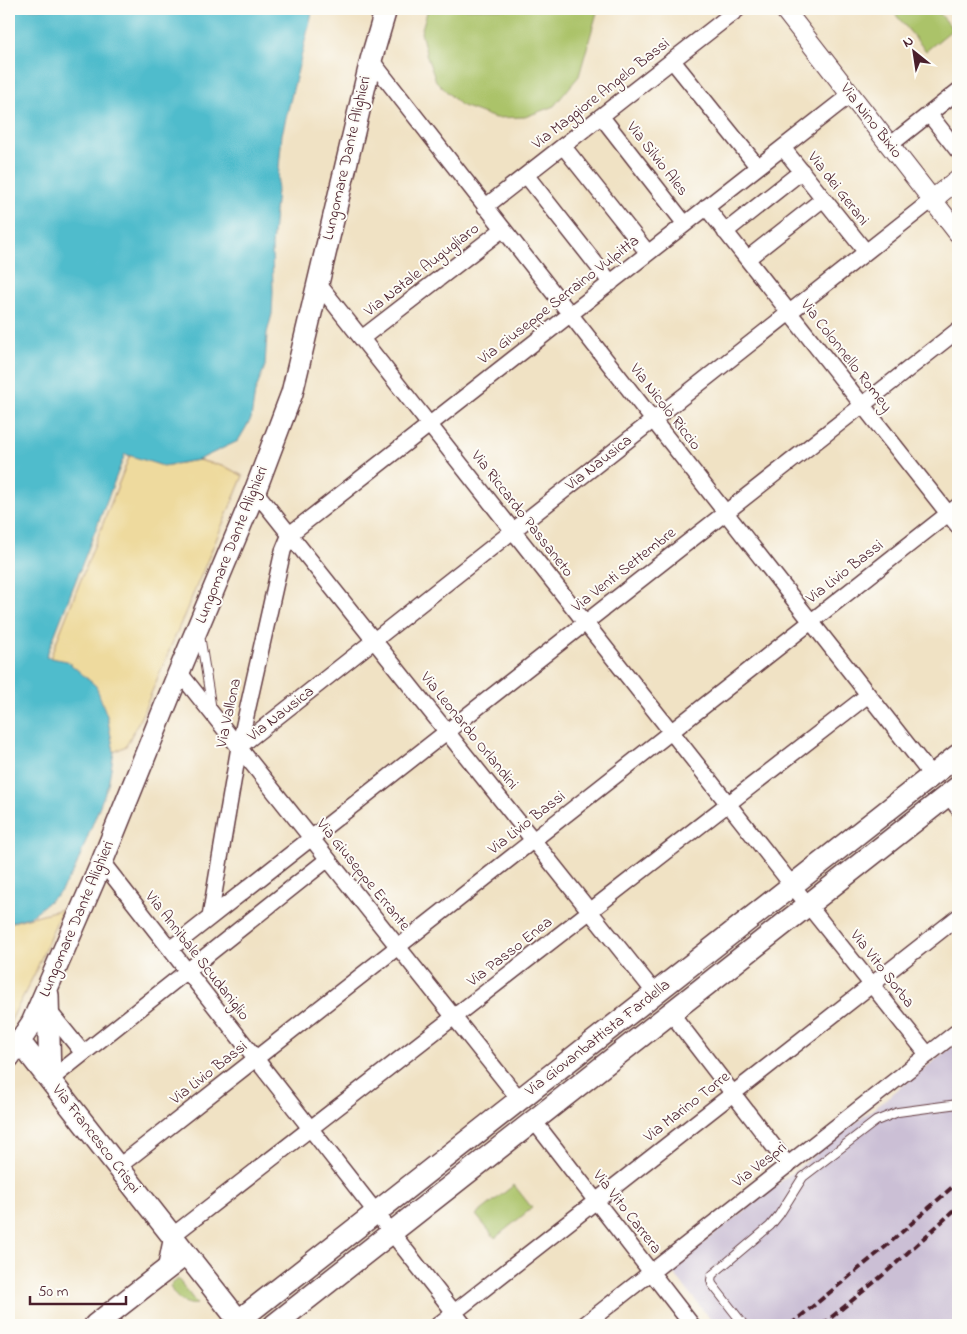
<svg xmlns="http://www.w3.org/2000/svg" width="967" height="1334" font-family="'Indie Flower',sans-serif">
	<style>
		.industrial { fill: #cbbfd5 }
		.green { fill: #abc369; stroke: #7a714a }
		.sand { fill: #eeda9e; stroke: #9c7c64 }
		.water { fill: #50bccc; stroke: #4d6e7c }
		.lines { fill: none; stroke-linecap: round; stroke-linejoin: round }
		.service-casing { stroke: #633c42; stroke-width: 10 }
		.minor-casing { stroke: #633c42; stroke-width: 18 }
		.tertiary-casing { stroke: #633c42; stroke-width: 21 }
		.secondary-casing { stroke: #633c42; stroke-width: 24 }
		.service { stroke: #fff; stroke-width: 8 }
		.minor { stroke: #fff; stroke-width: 15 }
		.tertiary { stroke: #fff; stroke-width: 19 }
		.secondary { stroke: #fff; stroke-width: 21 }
		.rail { stroke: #4a1f2b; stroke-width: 4; stroke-dasharray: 8 4; stroke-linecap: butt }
		.labels { text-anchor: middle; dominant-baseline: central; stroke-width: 4; stroke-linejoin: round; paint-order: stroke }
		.street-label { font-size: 16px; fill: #4a1f2b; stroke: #fdfcf7 }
	</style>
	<rect width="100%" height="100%" fill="#fdfcf7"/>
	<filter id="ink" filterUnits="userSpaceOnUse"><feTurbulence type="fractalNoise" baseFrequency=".02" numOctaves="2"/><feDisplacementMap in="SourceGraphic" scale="10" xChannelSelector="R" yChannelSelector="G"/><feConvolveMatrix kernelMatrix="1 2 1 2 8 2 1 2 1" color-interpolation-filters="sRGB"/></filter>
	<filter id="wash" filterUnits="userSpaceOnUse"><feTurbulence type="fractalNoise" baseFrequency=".0096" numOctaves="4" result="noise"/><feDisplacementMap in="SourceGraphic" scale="20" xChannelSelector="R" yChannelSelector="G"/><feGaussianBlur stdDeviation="1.12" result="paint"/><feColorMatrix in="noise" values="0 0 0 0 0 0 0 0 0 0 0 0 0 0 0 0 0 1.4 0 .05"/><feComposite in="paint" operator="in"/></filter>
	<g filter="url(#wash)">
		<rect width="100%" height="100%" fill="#f0e2c4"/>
		<path class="industrial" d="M 958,1042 L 958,1325 L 715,1325 L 670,1269 Z"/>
		<path class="green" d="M 428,9 L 598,9 L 579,76 L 554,106 L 525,117 L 495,118 L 460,105 L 436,81 L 427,57 L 421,32 Z
			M 891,9 L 936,9 L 953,29 L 926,51 Z
			M 514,1185 L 532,1208 L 495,1238 L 476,1215 Z
			M 178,1279 L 197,1304 C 184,1306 174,1297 170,1286 Z"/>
		<path class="sand" d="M 130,455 L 163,466 L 198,460 L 226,467 L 243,476 L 142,715 L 126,746 L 114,752 L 107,716 L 50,658 Z
			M 62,909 L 35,973 L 9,1024 L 9,923 Z"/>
		<path class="water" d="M 9,9 L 313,9 L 282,134 L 272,246 L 273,292 L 272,314 L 267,333 L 265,366 L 255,392 L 251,419 L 238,441 L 198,460 L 163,466 L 125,454 L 46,657 L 67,661 L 96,686 L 107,716 L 114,752 L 108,785 L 75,869 L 60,892 L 31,916 L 9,923 Z"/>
	</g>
	<g filter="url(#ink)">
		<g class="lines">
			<defs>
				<path id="service" d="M 200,635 L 212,710
					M 744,1325 L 712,1284 L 711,1280 L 712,1275 L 770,1226 L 779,1215 L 803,1177 L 876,1121 L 898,1112 L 958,1104"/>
				<path id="minor" d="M 371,60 L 932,776
					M 672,60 L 758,167
					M 929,114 L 958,151
					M 601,116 L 685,224
					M 890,145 L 958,91
					M 563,146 L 648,253
					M 783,148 L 866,252
					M 526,175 L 611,283
					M 485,207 L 738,9
					M 706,207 L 958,526
					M 725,232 L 802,171
					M 747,259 L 823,199
					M 317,282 L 792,885 L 928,1055
					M 362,338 L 503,229
					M 255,491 L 655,993
					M 179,672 L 520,1100
					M 239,747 L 932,200
					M 948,795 L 958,808
					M 102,862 L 464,1325
					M 210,917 L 239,747 L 283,551 L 290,534 L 851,94
					M 170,949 L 958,330
					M 48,1010 L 83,1053
					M 671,1013 L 788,1165
					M 50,1080 L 328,859
					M 534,1121 L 692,1325
					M 118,1167 L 958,506
					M 165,1270 L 172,1236 L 868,695
					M 438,1325 L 958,917
					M 584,1325 L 958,1031"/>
				<path id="tertiary" d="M 784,9 L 958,233
					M 932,200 L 958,179"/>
				<path id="secondary" d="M 48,995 L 50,1080
					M 20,1042 L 242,1325
					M 9,1057 L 32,1023 L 102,862 L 179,672 L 255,491 L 292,393 L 371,60 L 386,9
					M 238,1321 L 958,755
					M 95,1325 L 186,1254
					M 274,1325 L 958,787"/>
			</defs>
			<use href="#service" class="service-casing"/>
			<use href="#minor" class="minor-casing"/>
			<use href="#tertiary" class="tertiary-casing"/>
			<use href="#secondary" class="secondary-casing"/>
			<use href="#service" class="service"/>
			<use href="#minor" class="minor"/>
			<use href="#tertiary" class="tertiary"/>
			<use href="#secondary" class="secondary"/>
			<path class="rail" d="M 790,1325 L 884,1248 L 958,1182
				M 822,1325 L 883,1275 L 958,1207"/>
		</g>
	</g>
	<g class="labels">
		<g class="street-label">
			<text transform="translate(601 94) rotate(-38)">Via Maggiore Angelo Bassi</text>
			<text transform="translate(871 121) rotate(52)">Via Nino Bixio</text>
			<text transform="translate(347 158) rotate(-77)">Lungomare Dante Alighieri</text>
			<text transform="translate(657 159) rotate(52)">Via Silvio Ales</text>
			<text transform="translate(838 189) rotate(52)">Via dei Gerani</text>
			<text transform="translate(422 270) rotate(-38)">Via Natale Augugliaro</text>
			<text transform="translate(559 300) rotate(-38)">Via Giuseppe Serraino Vulpitta</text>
			<text transform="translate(846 356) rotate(52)">Via Colonnello Romey</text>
			<text transform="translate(665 407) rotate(52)">Via Nicolò Riccio</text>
			<text transform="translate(599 463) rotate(-38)">Via Nausica</text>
			<text transform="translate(522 514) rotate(52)">Via Riccardo Passaneto</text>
			<text transform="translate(232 545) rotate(-68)">Lungomare Dante Alighieri</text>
			<text transform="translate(624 570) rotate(-38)">Via Venti Settembre</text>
			<text transform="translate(845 572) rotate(-38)">Via Livio Bassi</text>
			<text transform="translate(229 713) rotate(-78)">Via Vallona</text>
			<text transform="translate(281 714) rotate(-38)">Via Nausica</text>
			<text transform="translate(469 731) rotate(51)">Via Leonardo Orlandini</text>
			<text transform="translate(527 823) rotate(-38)">Via Livio Bassi</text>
			<text transform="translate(363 875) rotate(51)">Via Giuseppe Errante</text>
			<text transform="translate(77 919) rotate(-67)">Lungomare Dante Alighieri</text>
			<text transform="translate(510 952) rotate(-38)">Via Passo Enea</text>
			<text transform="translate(197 956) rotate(52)">Via Annibale Scudaniglio</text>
			<text transform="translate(882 969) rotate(52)">Via Vito Sorba</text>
			<text transform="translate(598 1038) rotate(-38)">Via Giovanbattista Fardella</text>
			<text transform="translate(209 1073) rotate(-38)">Via Livio Bassi</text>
			<text transform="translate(687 1107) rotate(-38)">Via Marino Torre</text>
			<text transform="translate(96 1139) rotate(52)">Via Francesco Crispi</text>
			<text transform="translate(760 1165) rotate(-38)">Via Vespri</text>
			<text transform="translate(627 1212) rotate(52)">Via Vito Carrera</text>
		</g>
	</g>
	<rect width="967" height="1334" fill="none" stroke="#fdfcf7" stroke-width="30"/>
	<g transform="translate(914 52) rotate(330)" stroke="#fdfcf7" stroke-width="4" paint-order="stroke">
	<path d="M0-4L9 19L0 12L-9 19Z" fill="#4a1f2b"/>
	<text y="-8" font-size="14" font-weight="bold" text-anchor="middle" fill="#4a1f2b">N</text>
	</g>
	<path d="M30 1296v8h96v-8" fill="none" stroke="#4a1f2b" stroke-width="2.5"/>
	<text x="38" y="1296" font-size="15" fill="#4a1f2b" stroke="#fdfcf7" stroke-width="4" paint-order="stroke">50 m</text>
</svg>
